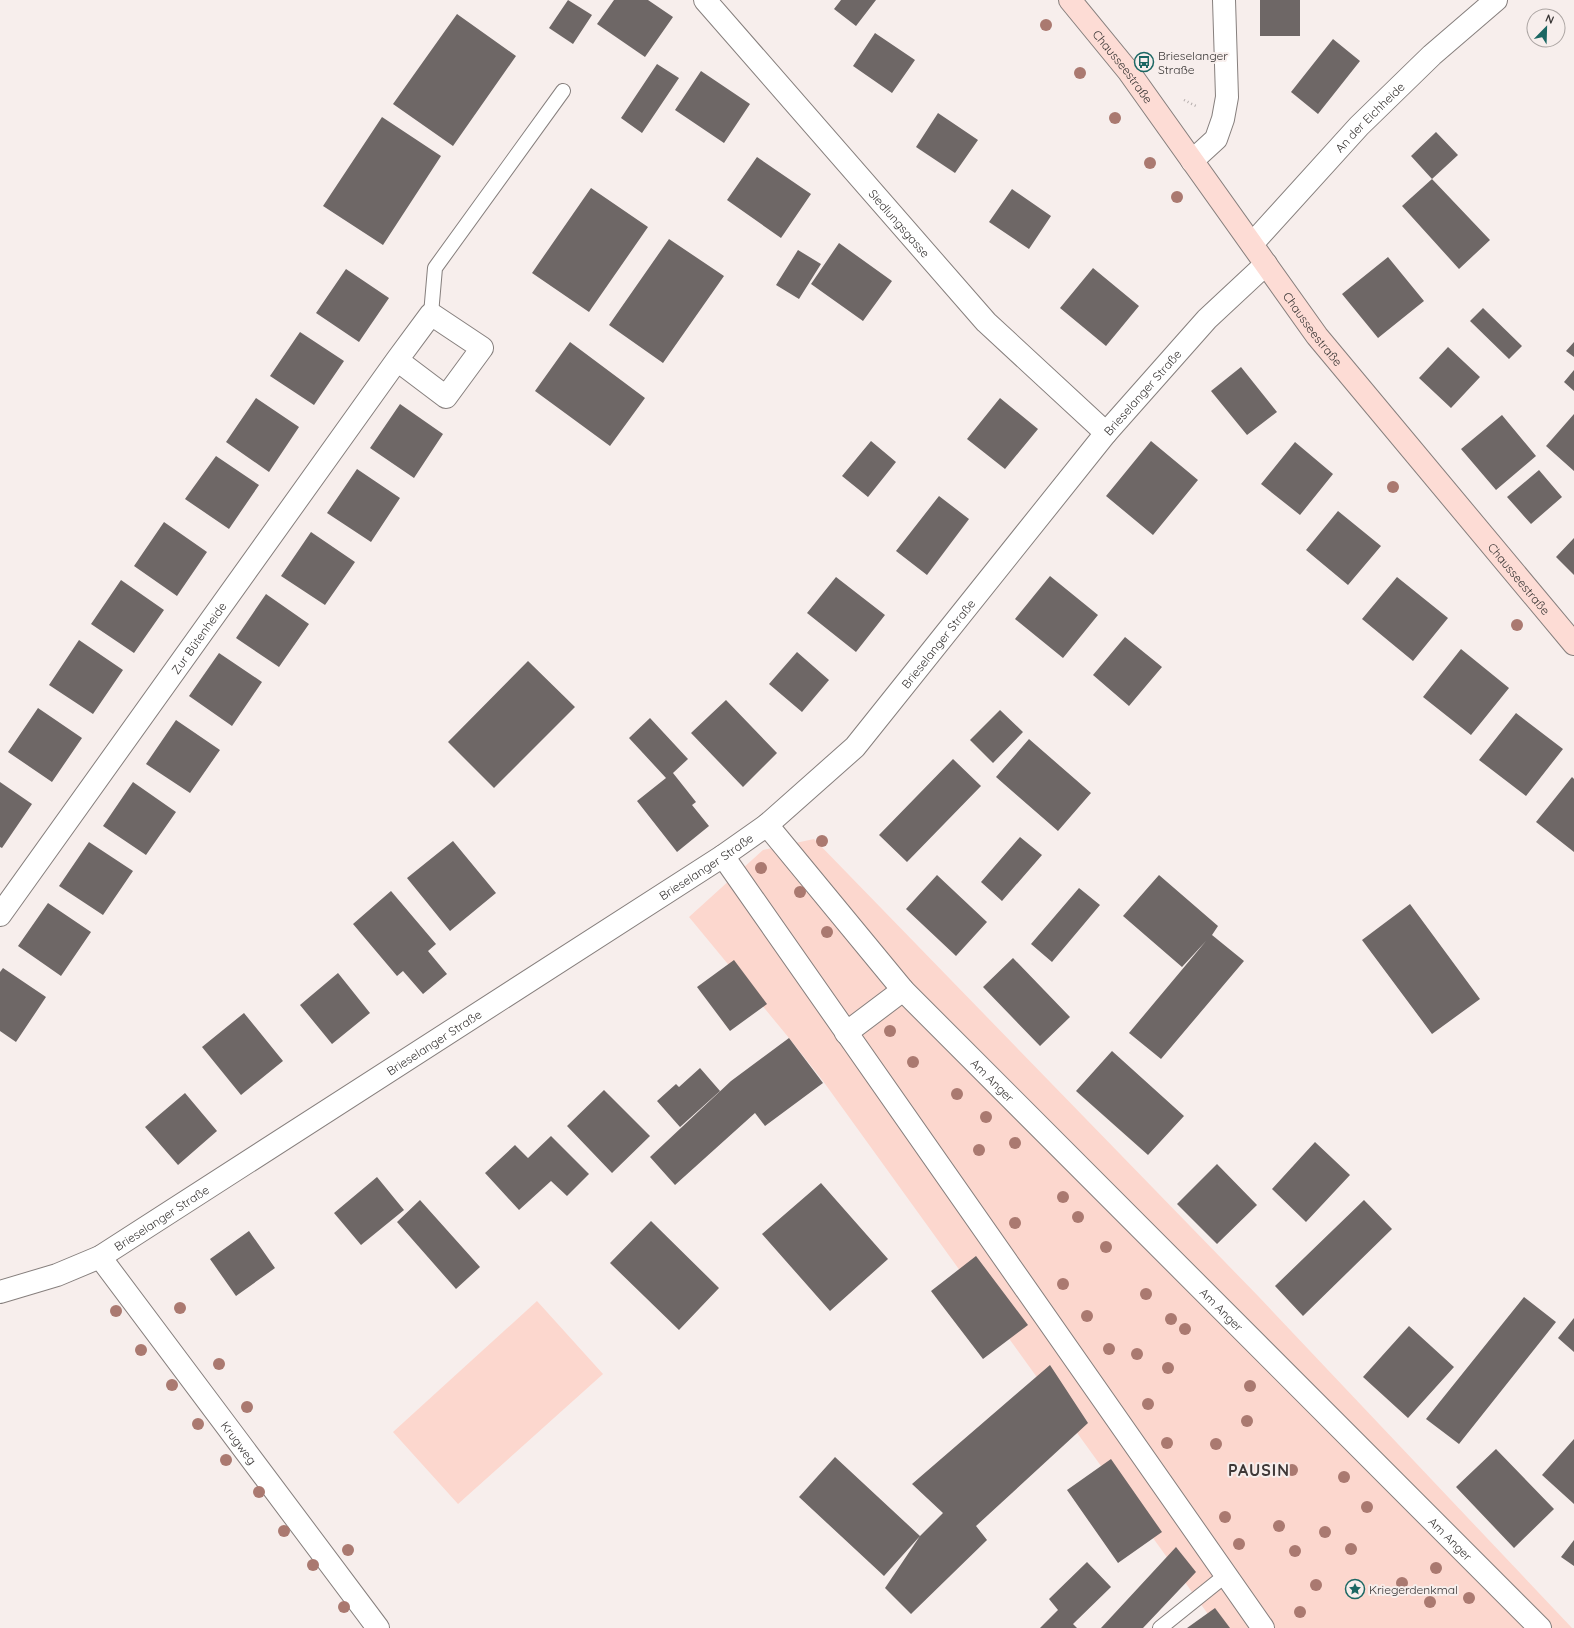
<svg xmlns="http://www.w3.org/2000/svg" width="1574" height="1628" font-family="Quicksand,sans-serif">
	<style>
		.green { fill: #fcd7ce }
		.building { fill: #6e6766 }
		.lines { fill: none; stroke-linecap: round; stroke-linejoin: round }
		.service-casing { stroke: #867f7d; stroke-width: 16 }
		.minor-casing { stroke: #867f7d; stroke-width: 24 }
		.tertiary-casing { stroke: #867f7d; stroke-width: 24 }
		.secondary-casing { stroke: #867f7d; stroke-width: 24 }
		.path { stroke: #b4adac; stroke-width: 2.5; stroke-dasharray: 1 3; stroke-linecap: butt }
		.service { stroke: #fff; stroke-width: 14 }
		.minor { stroke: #fff; stroke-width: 22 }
		.tertiary { stroke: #fff; stroke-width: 22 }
		.secondary { stroke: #fddcd5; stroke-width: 22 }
		.tree { fill: #aa7970 }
		.labels { text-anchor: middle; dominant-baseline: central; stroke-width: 4; stroke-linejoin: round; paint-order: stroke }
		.poi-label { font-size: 12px; fill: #383534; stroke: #f7eeec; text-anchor: start }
		.street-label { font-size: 12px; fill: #383534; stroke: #f7eeec }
		.district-label { font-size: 16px; font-weight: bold; letter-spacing: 1px; fill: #3f3837; stroke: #f7eeec }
	</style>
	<rect width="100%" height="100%" fill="#f7eeec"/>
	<path class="green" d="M 814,839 L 1259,1297 L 1572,1628 L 1218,1628 L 823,1081 L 789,1038 L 689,917 L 763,850 Z
		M 537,1301 L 603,1374 L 458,1504 L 393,1432 Z"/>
	<path class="building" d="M 568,0 L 592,15 L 573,44 L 549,28 Z
		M 614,0 L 648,0 L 673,17 L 645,57 L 597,24 Z
		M 841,0 L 876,0 L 856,26 L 834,9 Z
		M 1260,0 L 1300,0 L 1300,36 L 1260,36 Z
		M 457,14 L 516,56 L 453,146 L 393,104 Z
		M 875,33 L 915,60 L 892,93 L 853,66 Z
		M 1333,39 L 1360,61 L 1318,114 L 1291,92 Z
		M 657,64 L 679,78 L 642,133 L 621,118 Z
		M 701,71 L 750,104 L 724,143 L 675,110 Z
		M 938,113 L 978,140 L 955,173 L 916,147 Z
		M 382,117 L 441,156 L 383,245 L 323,206 Z
		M 1436,132 L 1458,155 L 1432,179 L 1411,156 Z
		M 757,157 L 811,194 L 781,238 L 727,200 Z
		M 1432,179 L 1490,240 L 1459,269 L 1402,206 Z
		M 591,188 L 648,227 L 589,312 L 532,273 Z
		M 1012,189 L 1051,216 L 1029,249 L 989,222 Z
		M 669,239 L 724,276 L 663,363 L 609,325 Z
		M 839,243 L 892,281 L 863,321 L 811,284 Z
		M 798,250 L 821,264 L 799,299 L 776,285 Z
		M 1388,257 L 1424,301 L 1378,338 L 1342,294 Z
		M 1093,268 L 1139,306 L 1106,346 L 1060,308 Z
		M 346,269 L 389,298 L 359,342 L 316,313 Z
		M 1483,308 L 1522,346 L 1509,359 L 1470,321 Z
		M 300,332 L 344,361 L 314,405 L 270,376 Z
		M 570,342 L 645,398 L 610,446 L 535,391 Z
		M 1574,342 L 1574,357 L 1566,351 Z
		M 1448,347 L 1480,377 L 1451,408 L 1419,378 Z
		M 1241,367 L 1277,412 L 1247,435 L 1211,391 Z
		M 1574,370 L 1574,391 L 1564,382 Z
		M 256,398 L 299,427 L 269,472 L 226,442 Z
		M 1000,398 L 1038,429 L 1005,469 L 967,439 Z
		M 400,404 L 443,434 L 414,478 L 370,448 Z
		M 1574,414 L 1574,471 L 1546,446 Z
		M 1502,415 L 1536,456 L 1496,490 L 1461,449 Z
		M 871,441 L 896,462 L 868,497 L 842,476 Z
		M 1151,441 L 1198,480 L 1153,535 L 1106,496 Z
		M 1295,442 L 1333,474 L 1300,515 L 1261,484 Z
		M 216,456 L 259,485 L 229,529 L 185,499 Z
		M 357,469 L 400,498 L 371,542 L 327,513 Z
		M 1539,470 L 1562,497 L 1531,524 L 1507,497 Z
		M 939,496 L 969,519 L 927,575 L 896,551 Z
		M 1338,511 L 1381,546 L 1348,585 L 1306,550 Z
		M 164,522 L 207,552 L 177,596 L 134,566 Z
		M 311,532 L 355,562 L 325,605 L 281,576 Z
		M 1574,538 L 1574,575 L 1556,557 Z
		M 1050,576 L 1098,615 L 1063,658 L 1015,619 Z
		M 836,577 L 885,615 L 856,652 L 807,613 Z
		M 1397,577 L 1448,618 L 1413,661 L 1362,619 Z
		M 121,580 L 164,610 L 134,653 L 91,624 Z
		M 266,594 L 309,624 L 279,667 L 236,638 Z
		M 1125,637 L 1162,667 L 1129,706 L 1093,675 Z
		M 79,640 L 123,670 L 93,714 L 49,685 Z
		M 1461,649 L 1509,688 L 1471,735 L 1423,697 Z
		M 797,652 L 829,680 L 802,712 L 769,684 Z
		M 219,653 L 262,682 L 232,726 L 189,696 Z
		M 528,661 L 575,707 L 494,788 L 448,742 Z
		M 726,700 L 777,753 L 743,787 L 691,733 Z
		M 38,708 L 82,738 L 52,782 L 8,752 Z
		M 1000,710 L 1023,732 L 993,763 L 970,740 Z
		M 1516,713 L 1563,749 L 1526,796 L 1479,760 Z
		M 650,718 L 688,759 L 673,773 L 696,802 L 692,805 L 709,826 L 677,852 L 637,801 L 666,778 L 629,738 Z
		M 176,720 L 220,750 L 190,793 L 146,764 Z
		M 1029,739 L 1091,793 L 1058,831 L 996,777 Z
		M 953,759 L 981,786 L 907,862 L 879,835 Z
		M 1572,777 L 1574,779 L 1574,852 L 1536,822 Z
		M 0,782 L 32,804 L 2,848 L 0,847 Z
		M 133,782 L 176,812 L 146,855 L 103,826 Z
		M 1020,837 L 1042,855 L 1002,901 L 981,882 Z
		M 453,841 L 496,893 L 450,931 L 407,878 Z
		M 89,842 L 133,871 L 103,915 L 59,886 Z
		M 937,875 L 987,922 L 956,956 L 906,909 Z
		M 1159,875 L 1218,926 L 1212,935 L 1244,961 L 1161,1059 L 1129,1033 L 1206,941 L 1182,967 L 1123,916 Z
		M 1079,888 L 1100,905 L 1052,962 L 1031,944 Z
		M 391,891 L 436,944 L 428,951 L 447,974 L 423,994 L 403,971 L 397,976 L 353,924 Z
		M 48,903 L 91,932 L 61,976 L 18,946 Z
		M 1410,904 L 1480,999 L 1432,1034 L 1362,940 Z
		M 1013,958 L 1070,1017 L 1040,1046 L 983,987 Z
		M 734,960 L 767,1004 L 730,1031 L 697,987 Z
		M 3,968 L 46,997 L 16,1042 L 0,1031 L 0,972 Z
		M 338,973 L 370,1013 L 332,1044 L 300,1005 Z
		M 244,1013 L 283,1061 L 241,1095 L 202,1047 Z
		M 789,1038 L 823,1083 L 765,1126 L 755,1113 L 675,1185 L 650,1157 L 731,1081 Z
		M 1112,1051 L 1184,1116 L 1148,1155 L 1076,1091 Z
		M 700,1068 L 720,1091 L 680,1127 L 657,1101 L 676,1084 L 679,1087 Z
		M 604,1090 L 650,1136 L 612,1173 L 567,1126 Z
		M 185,1093 L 217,1131 L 178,1165 L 145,1127 Z
		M 551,1136 L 589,1174 L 567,1196 L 551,1181 L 519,1210 L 485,1173 L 515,1145 L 528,1158 Z
		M 1315,1142 L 1350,1175 L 1306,1222 L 1272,1189 Z
		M 1217,1164 L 1257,1205 L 1217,1244 L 1177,1204 Z
		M 377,1177 L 404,1210 L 361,1245 L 334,1213 Z
		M 821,1183 L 888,1259 L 830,1311 L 762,1234 Z
		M 420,1200 L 480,1267 L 456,1289 L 397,1222 Z
		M 1364,1200 L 1392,1229 L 1303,1316 L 1275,1286 Z
		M 651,1221 L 719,1288 L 679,1330 L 610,1263 Z
		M 249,1231 L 275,1268 L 236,1296 L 210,1259 Z
		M 976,1256 L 1028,1325 L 983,1359 L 931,1291 Z
		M 1524,1297 L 1556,1322 L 1459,1444 L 1426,1419 Z
		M 1574,1318 L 1574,1352 L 1558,1338 Z
		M 1409,1326 L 1454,1367 L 1408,1418 L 1363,1377 Z
		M 1050,1365 L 1088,1423 L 976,1526 L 987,1540 L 911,1614 L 885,1588 L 920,1536 L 943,1513 L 912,1484 Z
		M 1574,1439 L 1574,1504 L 1542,1475 Z
		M 1496,1449 L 1554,1509 L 1514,1548 L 1456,1487 Z
		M 835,1457 L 920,1536 L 884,1576 L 799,1497 Z
		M 1111,1459 L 1162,1532 L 1118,1563 L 1067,1490 Z
		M 1574,1540 L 1574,1566 L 1561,1557 Z
		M 1176,1547 L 1196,1572 L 1143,1628 L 1101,1628 Z
		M 1087,1562 L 1111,1587 L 1073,1624 L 1077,1628 L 1040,1628 L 1058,1610 L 1049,1599 Z
		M 1215,1608 L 1230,1628 L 1187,1628 Z"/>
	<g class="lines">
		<defs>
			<path id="service" d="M 431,314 L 435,268 L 563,91
				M 1160,1628 L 1226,1575"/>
			<g id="minor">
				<path id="s1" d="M 705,0 L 986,322 L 1106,433"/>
				<path d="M 1192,161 L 1216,139 L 1223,119 L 1227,97 L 1224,0"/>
				<path id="s2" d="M 1252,244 L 1359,126 L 1432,55 L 1496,0"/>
				<path id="s3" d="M 767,825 L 903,990 L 1540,1628"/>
				<path d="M 723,856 L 1263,1628"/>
				<path id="s4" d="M 0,915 L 397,360 L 431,314 L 482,348 L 446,397 L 397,360"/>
				<path d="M 846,1033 L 903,990"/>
				<path id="s5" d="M 100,1257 L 378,1628"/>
			</g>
			<g id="tertiary">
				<path id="s6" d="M 0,1292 L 57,1275 L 100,1257 L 723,856 L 767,825 L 855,747 L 1106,433 L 1207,319 L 1266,264"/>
			</g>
			<g id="secondary">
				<path id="s7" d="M 1070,0 L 1129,72 L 1317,336 L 1574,644"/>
			</g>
		</defs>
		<use href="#service" class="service-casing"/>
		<use href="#minor" class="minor-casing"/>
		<use href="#tertiary" class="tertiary-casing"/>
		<use href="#secondary" class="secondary-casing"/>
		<path class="path" d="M 1184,100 L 1198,107"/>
		<use href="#service" class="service"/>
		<use href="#minor" class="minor"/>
		<use href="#tertiary" class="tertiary"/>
		<use href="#secondary" class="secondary"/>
	</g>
	<g class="tree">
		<circle cx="1046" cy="25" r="6"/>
		<circle cx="1080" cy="73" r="6"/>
		<circle cx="1115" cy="118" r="6"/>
		<circle cx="1150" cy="163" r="6"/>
		<circle cx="1177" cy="197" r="6"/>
		<circle cx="1393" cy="487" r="6"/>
		<circle cx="1517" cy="625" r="6"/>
		<circle cx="822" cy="841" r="6"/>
		<circle cx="761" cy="868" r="6"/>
		<circle cx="800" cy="892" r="6"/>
		<circle cx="827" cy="932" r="6"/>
		<circle cx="890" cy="1031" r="6"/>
		<circle cx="913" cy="1062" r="6"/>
		<circle cx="957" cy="1094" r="6"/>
		<circle cx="986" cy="1117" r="6"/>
		<circle cx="1015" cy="1143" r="6"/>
		<circle cx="979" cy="1150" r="6"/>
		<circle cx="1063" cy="1197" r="6"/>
		<circle cx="1078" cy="1217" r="6"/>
		<circle cx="1015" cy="1223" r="6"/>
		<circle cx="1106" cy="1247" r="6"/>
		<circle cx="1063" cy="1284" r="6"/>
		<circle cx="1146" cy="1294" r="6"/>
		<circle cx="180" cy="1308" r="6"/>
		<circle cx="116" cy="1311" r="6"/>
		<circle cx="1087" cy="1316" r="6"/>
		<circle cx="1171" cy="1319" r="6"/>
		<circle cx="1185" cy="1329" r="6"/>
		<circle cx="1109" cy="1349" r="6"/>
		<circle cx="141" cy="1350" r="6"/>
		<circle cx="1137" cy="1354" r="6"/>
		<circle cx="219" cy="1364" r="6"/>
		<circle cx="1168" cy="1368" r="6"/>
		<circle cx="172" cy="1385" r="6"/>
		<circle cx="1250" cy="1386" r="6"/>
		<circle cx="1148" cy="1404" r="6"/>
		<circle cx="247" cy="1407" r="6"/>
		<circle cx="1247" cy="1421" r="6"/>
		<circle cx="198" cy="1424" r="6"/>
		<circle cx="1167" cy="1443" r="6"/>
		<circle cx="1216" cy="1444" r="6"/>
		<circle cx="226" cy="1460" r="6"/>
		<circle cx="1292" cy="1470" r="6"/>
		<circle cx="1344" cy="1477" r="6"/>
		<circle cx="259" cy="1492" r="6"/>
		<circle cx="1367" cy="1507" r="6"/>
		<circle cx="1225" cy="1517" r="6"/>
		<circle cx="1279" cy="1526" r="6"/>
		<circle cx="284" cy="1531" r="6"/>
		<circle cx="1325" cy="1532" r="6"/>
		<circle cx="1239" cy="1544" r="6"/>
		<circle cx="1351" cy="1549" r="6"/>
		<circle cx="348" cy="1550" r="6"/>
		<circle cx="1295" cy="1551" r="6"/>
		<circle cx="313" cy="1565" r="6"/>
		<circle cx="1436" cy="1568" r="6"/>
		<circle cx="1402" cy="1583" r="6"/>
		<circle cx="1316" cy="1585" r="6"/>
		<circle cx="1469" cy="1598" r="6"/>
		<circle cx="1430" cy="1602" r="6"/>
		<circle cx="344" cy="1607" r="6"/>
		<circle cx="1300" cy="1612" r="6"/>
	</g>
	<defs>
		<symbol id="bus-ring" viewBox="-11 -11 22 22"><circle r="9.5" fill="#f7eeec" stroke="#1b6763" stroke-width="1.5"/><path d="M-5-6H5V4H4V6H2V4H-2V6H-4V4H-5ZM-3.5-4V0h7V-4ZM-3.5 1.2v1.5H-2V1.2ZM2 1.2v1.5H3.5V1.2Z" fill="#1b6763"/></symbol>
		<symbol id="sight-ring" viewBox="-11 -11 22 22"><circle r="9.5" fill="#f7eeec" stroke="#1b6763" stroke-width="1.5"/><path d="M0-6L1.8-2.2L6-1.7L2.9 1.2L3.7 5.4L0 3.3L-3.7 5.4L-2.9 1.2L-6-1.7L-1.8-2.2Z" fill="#1b6763"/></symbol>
	</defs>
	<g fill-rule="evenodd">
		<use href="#bus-ring" x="1133" y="51" width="22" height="22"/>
		<use href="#sight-ring" x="1344" y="1578" width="22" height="22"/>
	</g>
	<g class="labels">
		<g class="poi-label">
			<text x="1158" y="55">Brieselanger<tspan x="1158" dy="14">Straße</tspan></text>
			<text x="1369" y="1589">Kriegerdenkmal</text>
		</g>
		<g class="street-label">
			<text stroke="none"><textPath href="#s7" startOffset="85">Chausseestraße</textPath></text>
			<text stroke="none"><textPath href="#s2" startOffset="173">An der Eichheide</textPath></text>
			<text stroke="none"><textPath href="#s1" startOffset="296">Siedlungsgasse</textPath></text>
			<text stroke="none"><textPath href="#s7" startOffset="409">Chausseestraße</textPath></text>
			<text stroke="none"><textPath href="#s6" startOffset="1475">Brieselanger Straße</textPath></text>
			<text stroke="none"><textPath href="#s7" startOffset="733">Chausseestraße</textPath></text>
			<text stroke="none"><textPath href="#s4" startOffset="341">Zur Bütenheide</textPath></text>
			<text stroke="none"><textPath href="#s6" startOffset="1151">Brieselanger Straße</textPath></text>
			<text stroke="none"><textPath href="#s6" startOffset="827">Brieselanger Straße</textPath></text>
			<text stroke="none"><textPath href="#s6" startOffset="503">Brieselanger Straße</textPath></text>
			<text stroke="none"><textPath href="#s3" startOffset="341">Am Anger</textPath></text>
			<text stroke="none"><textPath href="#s6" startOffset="179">Brieselanger Straße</textPath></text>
			<text stroke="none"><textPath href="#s3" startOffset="665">Am Anger</textPath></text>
			<text stroke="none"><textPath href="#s5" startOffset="232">Krugweg</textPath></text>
			<text stroke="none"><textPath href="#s3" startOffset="989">Am Anger</textPath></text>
		</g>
		<g class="district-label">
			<text x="1259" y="1470">PAUSIN</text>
		</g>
	</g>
	<g transform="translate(1546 28) rotate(23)"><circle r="19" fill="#f7eeec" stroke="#aba4a2"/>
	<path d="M0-3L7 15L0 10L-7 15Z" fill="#1b6763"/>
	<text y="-6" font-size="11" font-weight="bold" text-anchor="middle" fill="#383534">N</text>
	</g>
</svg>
